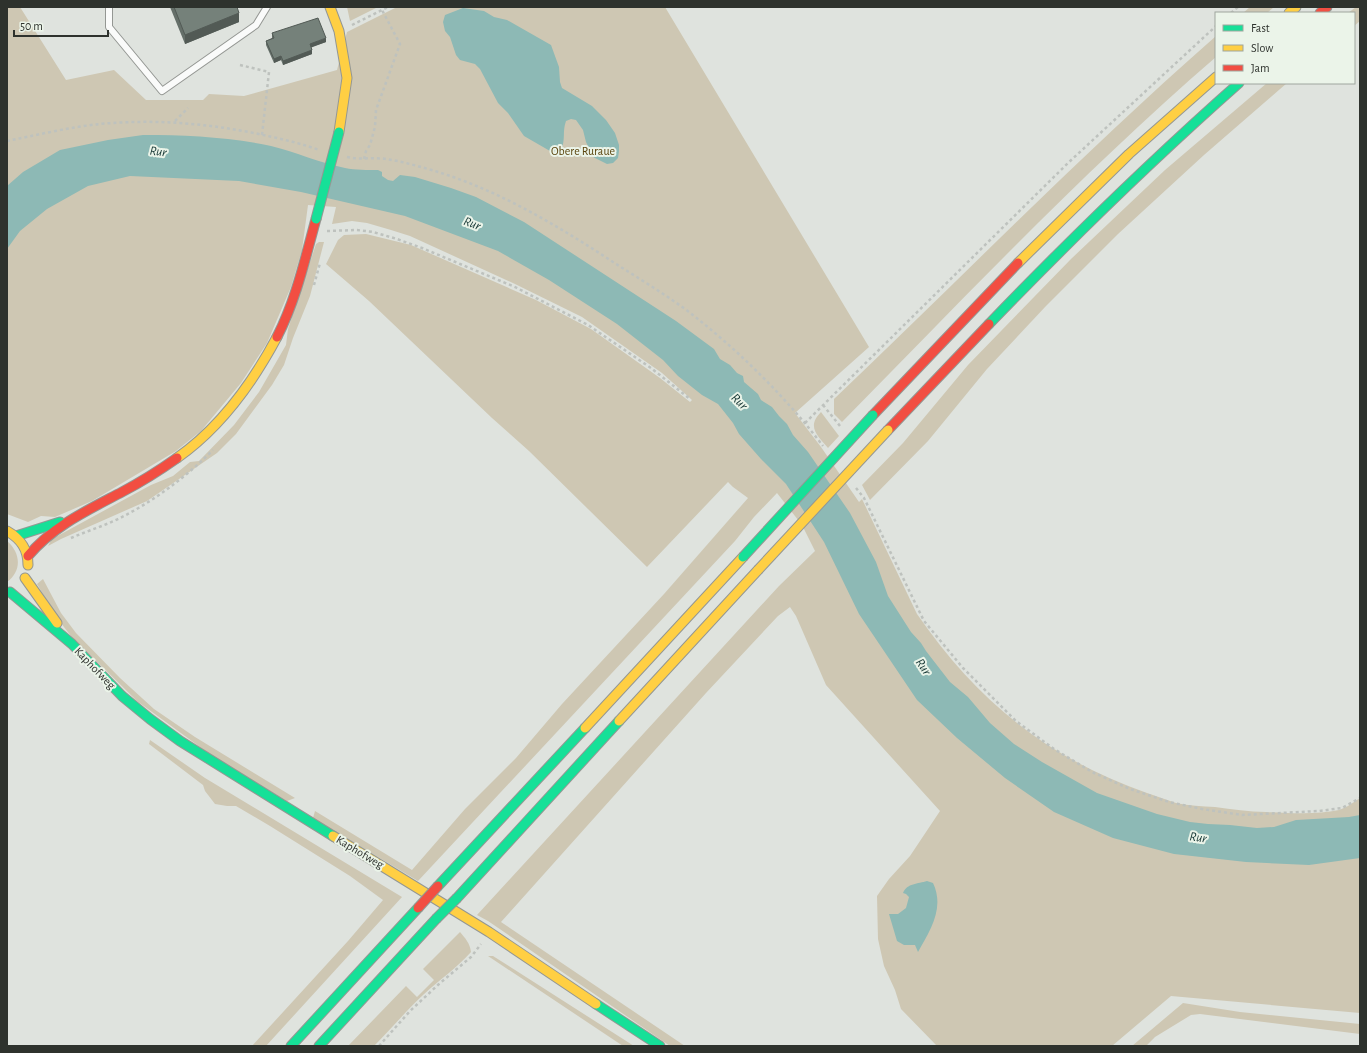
<svg xmlns="http://www.w3.org/2000/svg" width="1367" height="1053" font-family="'Alegreya Sans',sans-serif">
	<style>
		.green { fill: #cec7b3 }
		.water { fill: #8db9b5 }
		.lines { fill: none; stroke-linecap: round; stroke-linejoin: round }
		.lane-casing { stroke: #949793; stroke-width: 8 }
		.fast-casing { stroke: #949793; stroke-width: 11 }
		.slow-casing { stroke: #949793; stroke-width: 11 }
		.jam-casing { stroke: #949793; stroke-width: 11 }
		.path { stroke: #bec2be; stroke-width: 2.5; stroke-dasharray: 3 3; stroke-linecap: butt }
		.lane { stroke: #fafbfa; stroke-width: 6 }
		.fast { stroke: #16e098; stroke-width: 9 }
		.slow { stroke: #ffcf43; stroke-width: 9 }
		.jam { stroke: #f24e42; stroke-width: 9 }
		.fast-bridge-casing { stroke: #949793; stroke-width: 11; stroke-linecap: butt }
		.slow-bridge-casing { stroke: #949793; stroke-width: 11; stroke-linecap: butt }
		.jam-bridge-casing { stroke: #949793; stroke-width: 11; stroke-linecap: butt }
		.fast-bridge { stroke: #16e098; stroke-width: 9 }
		.slow-bridge { stroke: #ffcf43; stroke-width: 9 }
		.jam-bridge { stroke: #f24e42; stroke-width: 9 }
		.wall { fill: #656f69 }
		.shaded-wall { fill: #525a55 }
		.building { fill: #75817a; stroke: #525a55 }
		.labels { text-anchor: middle; dominant-baseline: central; stroke-width: 4; stroke-linejoin: round; paint-order: stroke }
		.park-label { font-size: 12px; fill: #5a440d; stroke: #ebf4e9 }
		.street-label { font-size: 12px; fill: #2e322d; stroke: #ebf4e9 }
		.water-label { font-size: 13px; font-style: italic; fill: #163634; stroke: #ebf4e9 }
	</style>
	<rect width="100%" height="100%" fill="#dfe3de"/>
	<path class="green" d="M 7,7 L 20,7 L 66,80 L 114,70 L 146,100 L 203,100 L 209,94 L 244,96 L 337,70 L 347,32 L 397,7 L 665,7 L 869,347 L 795,413 L 821,447 L 859,502 L 862,499 L 917,614 C 977,701 1047,758 1147,793 C 1157,796 1166,800 1176,803 C 1189,806 1202,806 1215,807 C 1232,809 1249,812 1266,812 C 1290,813 1316,815 1339,810 C 1346,808 1354,802 1360,798 L 1360,1013 L 1171,996 L 1112,1046 L 937,1046 L 901,1009 L 895,990 L 884,966 L 878,939 L 877,896 L 889,879 L 910,856 L 940,811 L 826,685 L 796,616 L 790,607 L 778,616 L 706,693 L 501,922 L 685,1046 L 670,1046 L 488,921 L 477,915 L 779,586 L 815,551 L 802,525 L 777,493 L 754,517 L 735,541 L 418,881 L 313,818 L 315,811 L 412,870 L 465,809 L 516,758 L 562,704 L 664,594 L 748,498 L 733,487 L 728,482 L 647,567 L 529,451 L 492,418 L 369,301 L 326,264 L 338,240 L 344,235 L 366,234 L 411,245 L 536,300 L 591,329 L 660,378 L 690,402 L 692,400 L 662,373 L 582,317 L 515,284 L 410,236 L 391,230 L 367,223 L 352,221 L 332,224 L 336,207 L 308,205 L 302,250 L 291,287 L 267,343 L 241,383 L 201,431 L 176,451 L 92,501 L 55,517 L 41,516 L 28,522 L 7,514 Z
		M 347,7 L 378,7 L 350,21 Z
		M 1250,7 L 1274,7 L 1267,13 L 1243,13 Z
		M 1356,7 L 1360,7 L 1360,21 L 1354,26 L 1354,13 L 1348,13 Z
		M 1216,36 L 1216,57 C 1084,171 964,298 842,422 L 834,414 L 834,399 C 961,278 1084,152 1216,36 Z
		M 1267,83 L 1287,83 L 1204,155 L 1118,234 L 1046,306 L 987,369 L 928,441 L 870,500 L 862,485 L 903,443 L 968,365 L 1071,259 L 1165,170 Z
		M 319,242 L 324,242 L 310,296 L 293,338 L 284,365 L 272,385 L 236,434 L 217,453 L 147,501 L 61,539 L 48,546 L 52,539 L 151,485 L 173,476 L 190,462 L 199,461 L 234,425 L 259,392 L 286,345 L 288,329 L 316,244 Z
		M 821,412 L 839,436 L 828,448 C 818,436 806,427 821,412 Z
		M 7,541 C 21,553 22,571 7,582 Z
		M 43,579 L 61,613 L 76,633 L 120,678 L 154,709 L 195,737 L 295,798 L 287,801 L 211,755 L 137,701 L 71,636 L 57,618 L 37,584 Z
		M 150,740 L 205,778 L 402,897 L 266,1046 L 252,1046 L 348,941 L 383,900 L 350,876 L 270,826 L 236,806 L 227,806 L 215,804 L 205,791 L 203,785 L 149,744 Z
		M 460,932 C 465,938 470,943 471,952 C 457,968 439,980 423,995 C 406,1011 391,1029 374,1046 L 348,1046 L 406,986 L 417,997 L 434,980 L 423,969 Z
		M 488,956 L 493,956 L 634,1046 L 623,1046 Z
		M 1183,1003 L 1240,1012 L 1360,1024 L 1360,1034 L 1200,1014 L 1191,1015 L 1155,1037 L 1146,1046 L 1132,1046 Z"/>
	<path class="water" d="M 463,8 L 484,11 L 494,17 L 507,20 L 551,45 L 559,67 L 560,82 L 562,88 L 592,106 L 606,120 L 615,133 L 619,145 L 619,151 L 618,158 L 613,163 L 607,164 L 593,157 L 586,142 L 583,130 L 576,120 L 571,119 L 566,121 C 562,132 566,139 561,150 L 550,151 L 524,136 L 508,113 L 498,103 L 480,69 L 475,64 L 460,60 L 456,55 L 450,37 L 445,31 L 443,22 L 445,15 Z
		M 143,135 C 186,135 229,137 271,146 C 296,152 320,163 345,168 C 355,170 368,170 378,170 L 382,172 L 382,176 L 388,180 L 393,181 L 400,175 L 415,177 L 451,188 L 476,197 L 524,222 L 676,321 L 714,349 L 720,359 L 730,365 L 737,373 L 743,376 L 744,382 L 758,394 L 761,400 L 772,407 L 779,416 L 787,424 L 793,435 L 808,452 L 850,513 L 876,562 L 888,596 L 911,632 L 921,643 L 926,651 L 950,682 L 968,697 L 990,723 L 1014,744 L 1042,762 L 1097,793 L 1157,814 L 1190,822 L 1208,824 L 1230,825 L 1257,828 L 1274,827 L 1296,820 L 1349,817 L 1360,815 L 1360,858 L 1309,865 L 1246,862 L 1174,854 L 1113,838 L 1054,812 L 1005,778 L 957,738 L 917,700 L 859,614 L 824,542 L 786,484 L 761,459 L 739,434 L 733,423 L 718,404 L 702,395 L 678,376 L 663,360 L 617,324 L 549,280 L 498,251 L 405,216 L 301,192 L 239,181 L 130,176 L 88,186 L 47,209 L 20,231 L 7,249 L 7,186 L 23,172 L 60,150 L 108,140 Z
		M 927,881 L 933,883 C 945,908 930,931 918,952 L 915,945 L 904,945 L 897,941 L 889,914 L 898,914 L 906,908 L 909,897 L 906,894 L 903,893 C 907,883 918,884 927,881 Z"/>
	<g class="lines">
		<defs>
			<path id="lane" d="M 109,7 L 109,27 L 162,91 L 256,25 L 267,7"/>
			<path id="fast" d="M 989,324 C 1069,241 1152,160 1239,83
				M 16,536 L 60,522
				M 10,592 L 72,644 L 122,696 L 150,719 L 180,741 L 333,836
				M 438,886 L 585,728
				M 457,898 L 619,721
				M 596,1004 L 660,1046
				M 291,1046 L 418,908
				M 319,1046 L 436,919"/>
			<path id="slow" d="M 330,7 L 339,31 L 347,78 L 339,132
				M 1289,13 L 1296,7
				M 1018,263 L 1129,154 L 1216,77
				M 177,458 C 221,427 252,384 277,337
				M 7,531 C 21,539 28,549 28,565
				M 25,578 L 57,623
				M 619,721 L 758,570
				M 585,728 L 743,557
				M 333,836 L 489,932 L 596,1004"/>
			<path id="jam" d="M 1320,13 L 1327,7
				M 277,337 C 296,300 305,259 316,219
				M 873,415 L 1018,263
				M 888,430 L 989,324
				M 28,556 C 53,526 88,510 122,492 C 141,482 160,470 177,458"/>
		</defs>
		<use href="#lane" class="lane-casing"/>
		<use href="#fast" class="fast-casing"/>
		<use href="#slow" class="slow-casing"/>
		<use href="#jam" class="jam-casing"/>
		<path class="path" d="M 1231,13 L 1238,7
			M 352,25 L 388,7
			M 240,65 L 269,72 L 262,135
			M 175,121 L 188,108
			M 7,141 C 37,135 70,127 100,124 C 154,119 202,123 254,133 C 277,138 297,142 319,150
			M 347,157 C 360,160 373,157 386,159 C 400,161 414,165 428,169 C 495,188 555,224 613,262 C 638,278 665,294 689,312 C 738,350 785,396 823,446
			M 364,159 L 366,151 L 370,145 L 375,127 L 376,110 L 400,44 L 382,10
			M 327,231 L 357,230 L 373,232 L 397,239 L 422,248 L 515,287 L 588,325 L 651,368 L 690,399
			M 314,285 L 320,263
			M 823,405 L 840,426
			M 805,423 L 1068,163 L 1216,26
			M 856,488 L 864,498 L 924,621 L 963,668 L 1016,721 L 1054,749 L 1092,772 L 1130,789 L 1169,802 L 1202,809 L 1242,815 L 1319,811 L 1342,808 L 1360,798
			M 71,538 C 87,531 104,526 120,518 C 154,501 186,477 213,450
			M 379,1046 L 410,1011 L 439,984 L 471,957 L 481,944"/>
		<use href="#lane" class="lane"/>
		<use href="#fast" class="fast"/>
		<use href="#slow" class="slow"/>
		<use href="#jam" class="jam"/>
		<defs>
			<path id="fast-bridge" d="M 316,219 L 339,132
				M 743,557 L 873,415
				M 436,919 L 457,898"/>
			<path id="slow-bridge" d="M 758,570 L 888,430"/>
			<path id="jam-bridge" d="M 418,908 L 438,886"/>
		</defs>
		<use href="#fast-bridge" class="fast-bridge-casing"/>
		<use href="#slow-bridge" class="slow-bridge-casing"/>
		<use href="#jam-bridge" class="jam-bridge-casing"/>
		<use href="#fast-bridge" class="fast-bridge"/>
		<use href="#slow-bridge" class="slow-bridge"/>
		<use href="#jam-bridge" class="jam-bridge"/>
	</g>
	<path class="wall" d="M 170,7 L 237,7 L 239,22 L 185,44 Z
		M 272,33 L 326,42 L 311,47 L 312,54 L 283,65 L 281,60 L 274,63 L 266,45 L 266,41 L 272,38 Z"/>
	<path class="shaded-wall" d="M 239,13 L 239,22 L 185,44 L 185,35 Z
		M 326,38 L 326,42 L 310,48 L 310,44 Z
		M 312,50 L 312,54 L 283,65 L 283,61 Z
		M 281,56 L 281,60 L 274,63 L 274,59 Z"/>
	<path class="building" d="M 174,7 L 237,7 L 239,13 L 185,35 Z
		M 318,18 L 326,38 L 310,44 L 312,50 L 283,61 L 281,56 L 274,59 L 266,41 L 274,38 L 272,33 Z"/>
	<g class="labels">
		<g class="park-label">
			<text x="583" y="151">Obere Ruraue</text>
		</g>
		<g class="street-label">
			<text transform="translate(95 668) rotate(46)">Kaphofweg</text>
			<text transform="translate(360 852) rotate(31)">Kaphofweg</text>
		</g>
		<g class="water-label">
			<text transform="translate(158 152) rotate(7)">Rur</text>
			<text transform="translate(472 224) rotate(21)">Rur</text>
			<text transform="translate(739 402) rotate(44)">Rur</text>
			<text transform="translate(923 667) rotate(56)">Rur</text>
			<text transform="translate(1198 838) rotate(8)">Rur</text>
		</g>
	</g>
	<rect width="1367" height="1053" fill="none" stroke="#2e322d" stroke-width="16"/>
	<rect x="1215" y="12" width="140" height="72" fill="#ebf4e9" stroke="#9fa69e"/>
	<rect x="1223" y="25" width="20" height="6" fill="#16e098" stroke="#9fa69e"/>
	<text x="1251" y="32" font-size="12" fill="#2e322d">Fast</text>
	<rect x="1223" y="45" width="20" height="6" fill="#ffcf43" stroke="#9fa69e"/>
	<text x="1251" y="52" font-size="12" fill="#2e322d">Slow</text>
	<rect x="1223" y="65" width="20" height="6" fill="#f24e42" stroke="#9fa69e"/>
	<text x="1251" y="72" font-size="12" fill="#2e322d">Jam</text>
	<path d="M14 30v6h94v-6" fill="none" stroke="#2e322d" stroke-width="2"/>
	<text x="20" y="30" font-size="12" fill="#2e322d" stroke="#ebf4e9" stroke-width="3" paint-order="stroke">50 m</text>
</svg>
